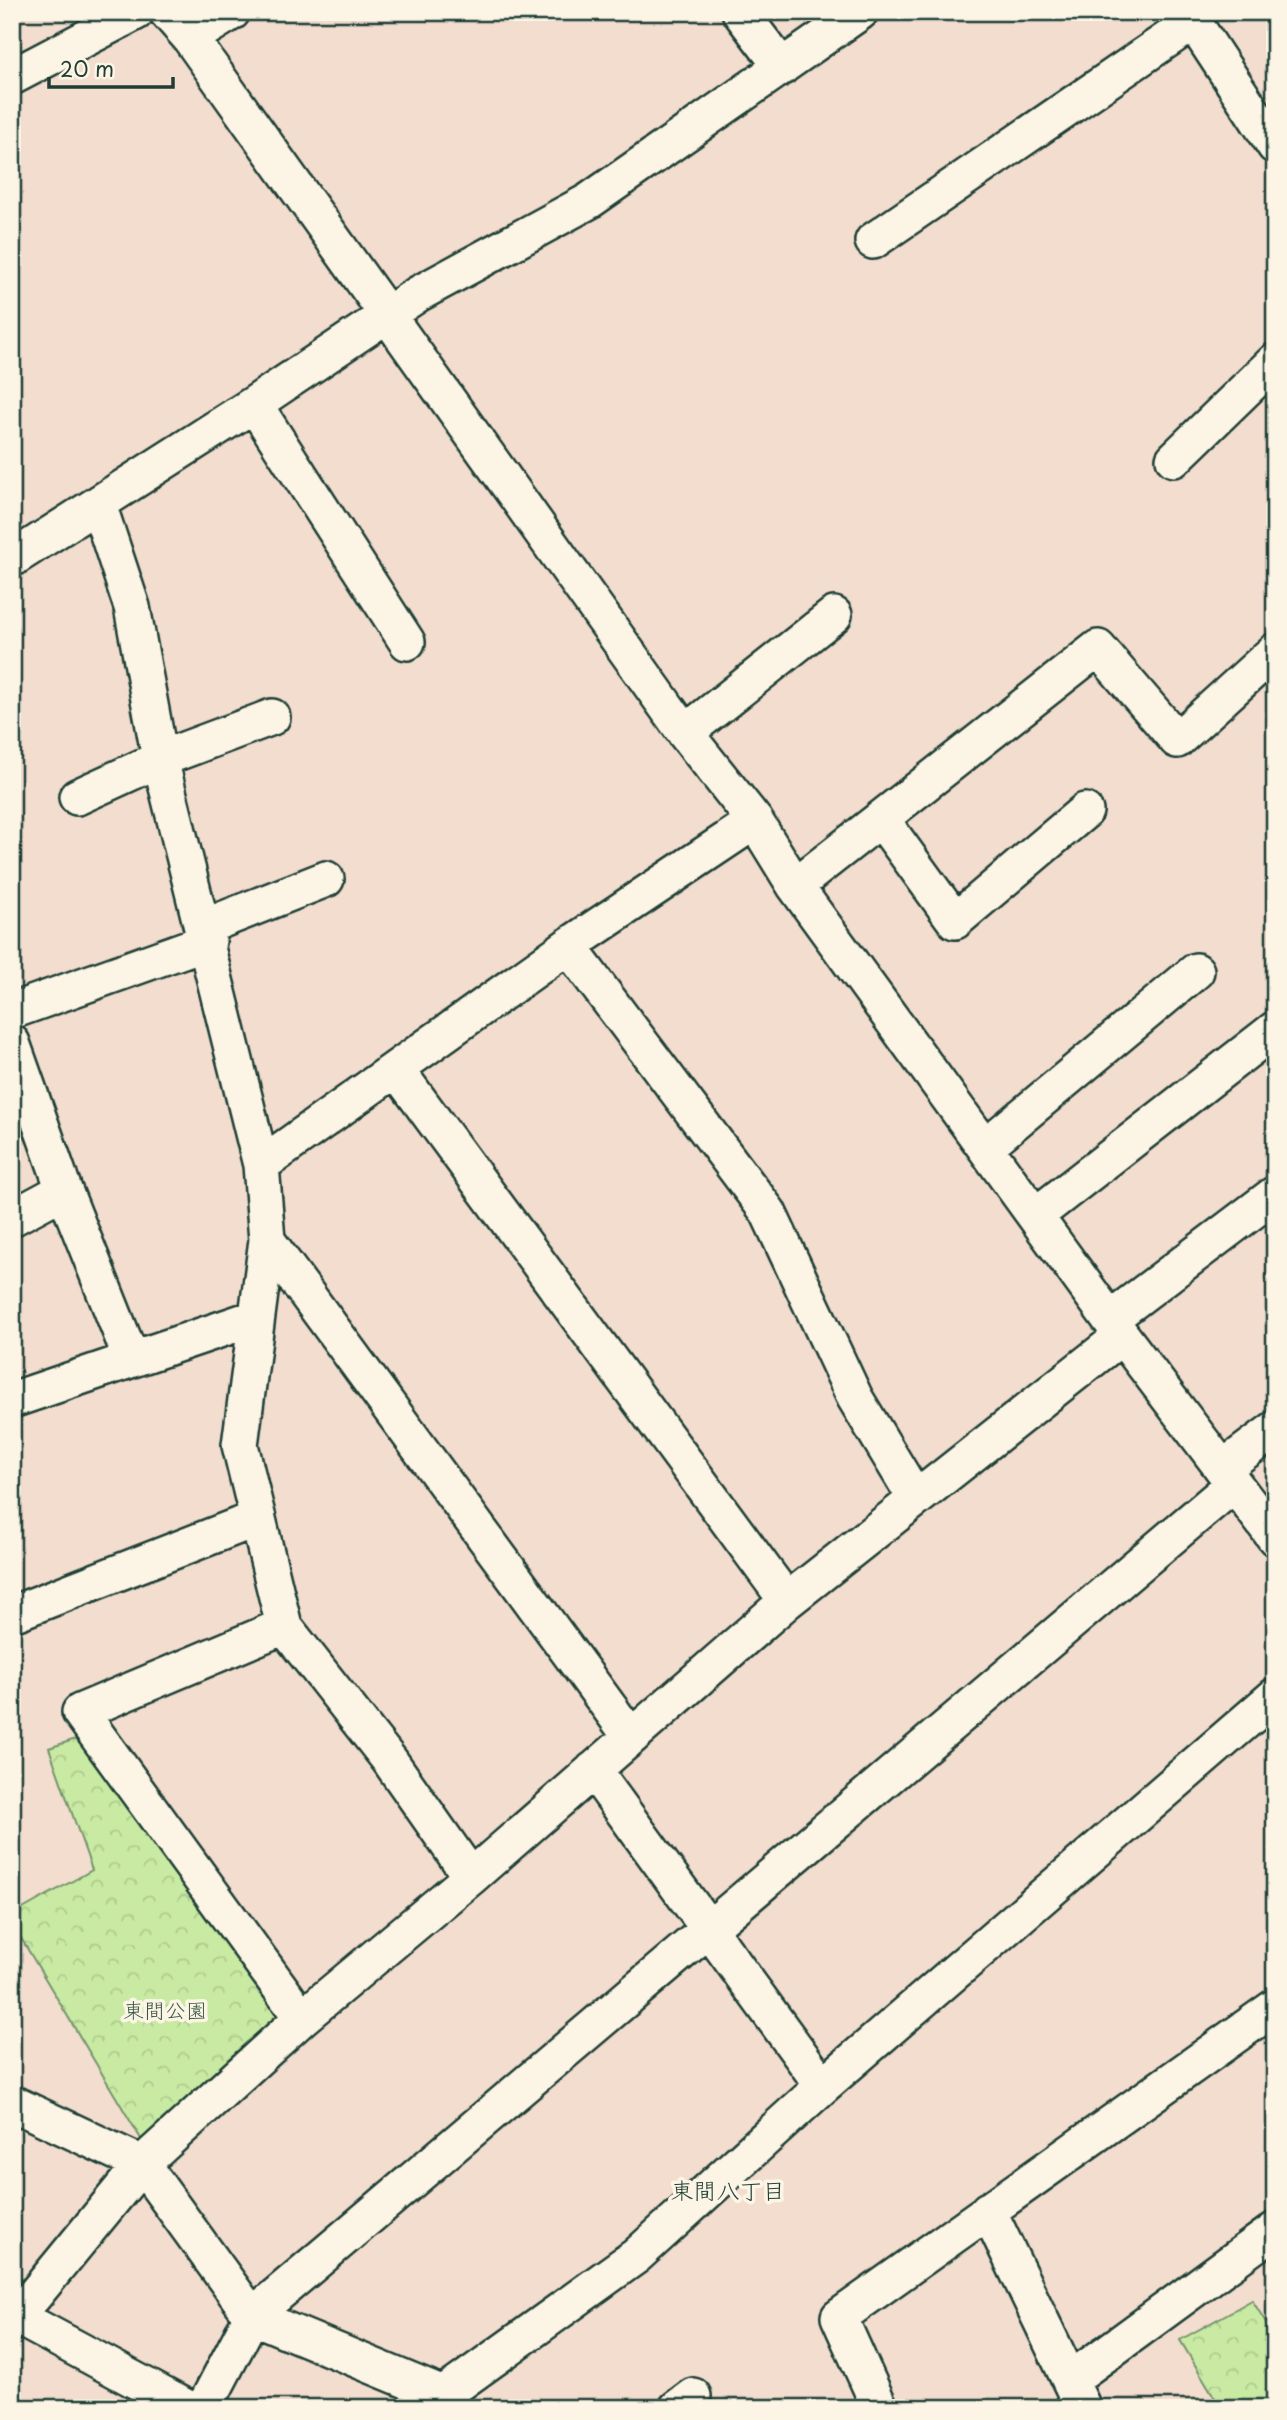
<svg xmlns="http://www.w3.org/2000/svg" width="1287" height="2420" font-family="'Playpen Sans','Klee One',sans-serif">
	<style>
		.forest { fill: url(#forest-crowns); stroke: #74946c; stroke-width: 2 }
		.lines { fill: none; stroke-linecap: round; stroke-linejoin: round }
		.minor-casing { stroke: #1f3d34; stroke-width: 40 }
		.minor { stroke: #fcf5e5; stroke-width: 35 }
		.labels { text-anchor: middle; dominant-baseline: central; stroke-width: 7; stroke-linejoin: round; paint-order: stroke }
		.park-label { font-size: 21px; fill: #385745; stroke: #fcf5e5 }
		.neighbourhood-label { font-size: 23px; fill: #1f3d34; stroke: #fcf5e5 }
	</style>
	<defs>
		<pattern id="forest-crowns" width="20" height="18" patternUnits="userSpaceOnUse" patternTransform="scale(1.75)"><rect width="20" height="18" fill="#c9eaa3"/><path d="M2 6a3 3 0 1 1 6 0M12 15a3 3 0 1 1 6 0" fill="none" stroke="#acca8d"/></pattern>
	</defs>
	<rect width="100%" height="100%" fill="#f3ddcf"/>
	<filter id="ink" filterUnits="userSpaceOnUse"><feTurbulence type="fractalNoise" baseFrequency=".0143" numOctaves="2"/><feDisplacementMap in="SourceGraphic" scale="14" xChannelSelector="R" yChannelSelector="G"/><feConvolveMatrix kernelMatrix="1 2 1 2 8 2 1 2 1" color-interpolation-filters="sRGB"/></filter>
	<g filter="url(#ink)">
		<path class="forest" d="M 79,1738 L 283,2024 L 147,2149 L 12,1923 L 12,1915 L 92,1870 L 49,1748 Z
			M 1252,2300 L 1275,2337 L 1275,2408 L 1221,2408 L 1180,2340 Z"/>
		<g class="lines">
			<defs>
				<path id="minor" d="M 167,12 L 190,38 L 685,733 L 755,821 L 795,886 L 1122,1336 L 1275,1538
					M 740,12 L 782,67
					M 1187,12 L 1275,146
					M 190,38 L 232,12
					M 12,77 L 136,12
					M 873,241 L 1193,22
					M 254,404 L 407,642
					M 1174,459 L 1275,361
					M 98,504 L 132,607 L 160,759 L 261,1165 L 267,1240 L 240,1445 L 284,1626 L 390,1761 L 471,1877
					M 12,559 L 254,404 L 418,294 L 589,201 L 860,12
					M 685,733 L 834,615
					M 77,797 L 160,759 L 272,717
					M 881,819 L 955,921 L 1085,811
					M 795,886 L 1098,648 L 1177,740 L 1275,651
					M 204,927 L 326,879
					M 568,946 L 768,1212 L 855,1398 L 916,1499
					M 12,1011 L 208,941
					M 12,1043 L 64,1190 L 131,1358
					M 396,1069 L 787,1601
					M 985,1147 L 1196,971
					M 261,1165 L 568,946 L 755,821
					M 1035,1216 L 1275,1029
					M 12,1218 L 64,1190
					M 267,1240 L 631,1737
					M 1110,1319 L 1275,1194
					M 12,1400 L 254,1318
					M 1223,1468 L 1275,1429
					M 12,1614 L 258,1518
					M 284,1626 L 80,1712 L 302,2018
					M 593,1770 L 823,2086
					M 12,2103 L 142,2164 L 252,2316 L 443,2395 L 636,2256 L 823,2086 L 1275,1696
					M 988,2210 L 1083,2408
					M 12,2314 L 187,2408
					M 13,2315 L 33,2297 L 142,2164 L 302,2018 L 471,1877 L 787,1601 L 1122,1336
					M 1070,2380 L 1275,2230
					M 204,2408 L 252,2316 L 1234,1484
					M 677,2408 L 693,2396
					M 880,2408 L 839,2317 L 1275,2007"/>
			</defs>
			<use href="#minor" class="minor-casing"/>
			<use href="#minor" class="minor"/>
		</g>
	</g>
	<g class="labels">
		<g class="park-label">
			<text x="165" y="2009">東間公園</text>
		</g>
		<g class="neighbourhood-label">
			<text x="728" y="2189">東間八丁目</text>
		</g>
	</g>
	<rect width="1287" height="2420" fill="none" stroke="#fcf5e5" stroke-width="42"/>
	<rect x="21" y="21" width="1245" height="2378" fill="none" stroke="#1f3d34" stroke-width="2.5" filter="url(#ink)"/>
	<path d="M49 77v10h124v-10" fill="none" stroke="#1f3d34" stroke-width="3.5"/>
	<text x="60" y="77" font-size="21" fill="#1f3d34" stroke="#fcf5e5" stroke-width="5" paint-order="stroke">20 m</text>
</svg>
